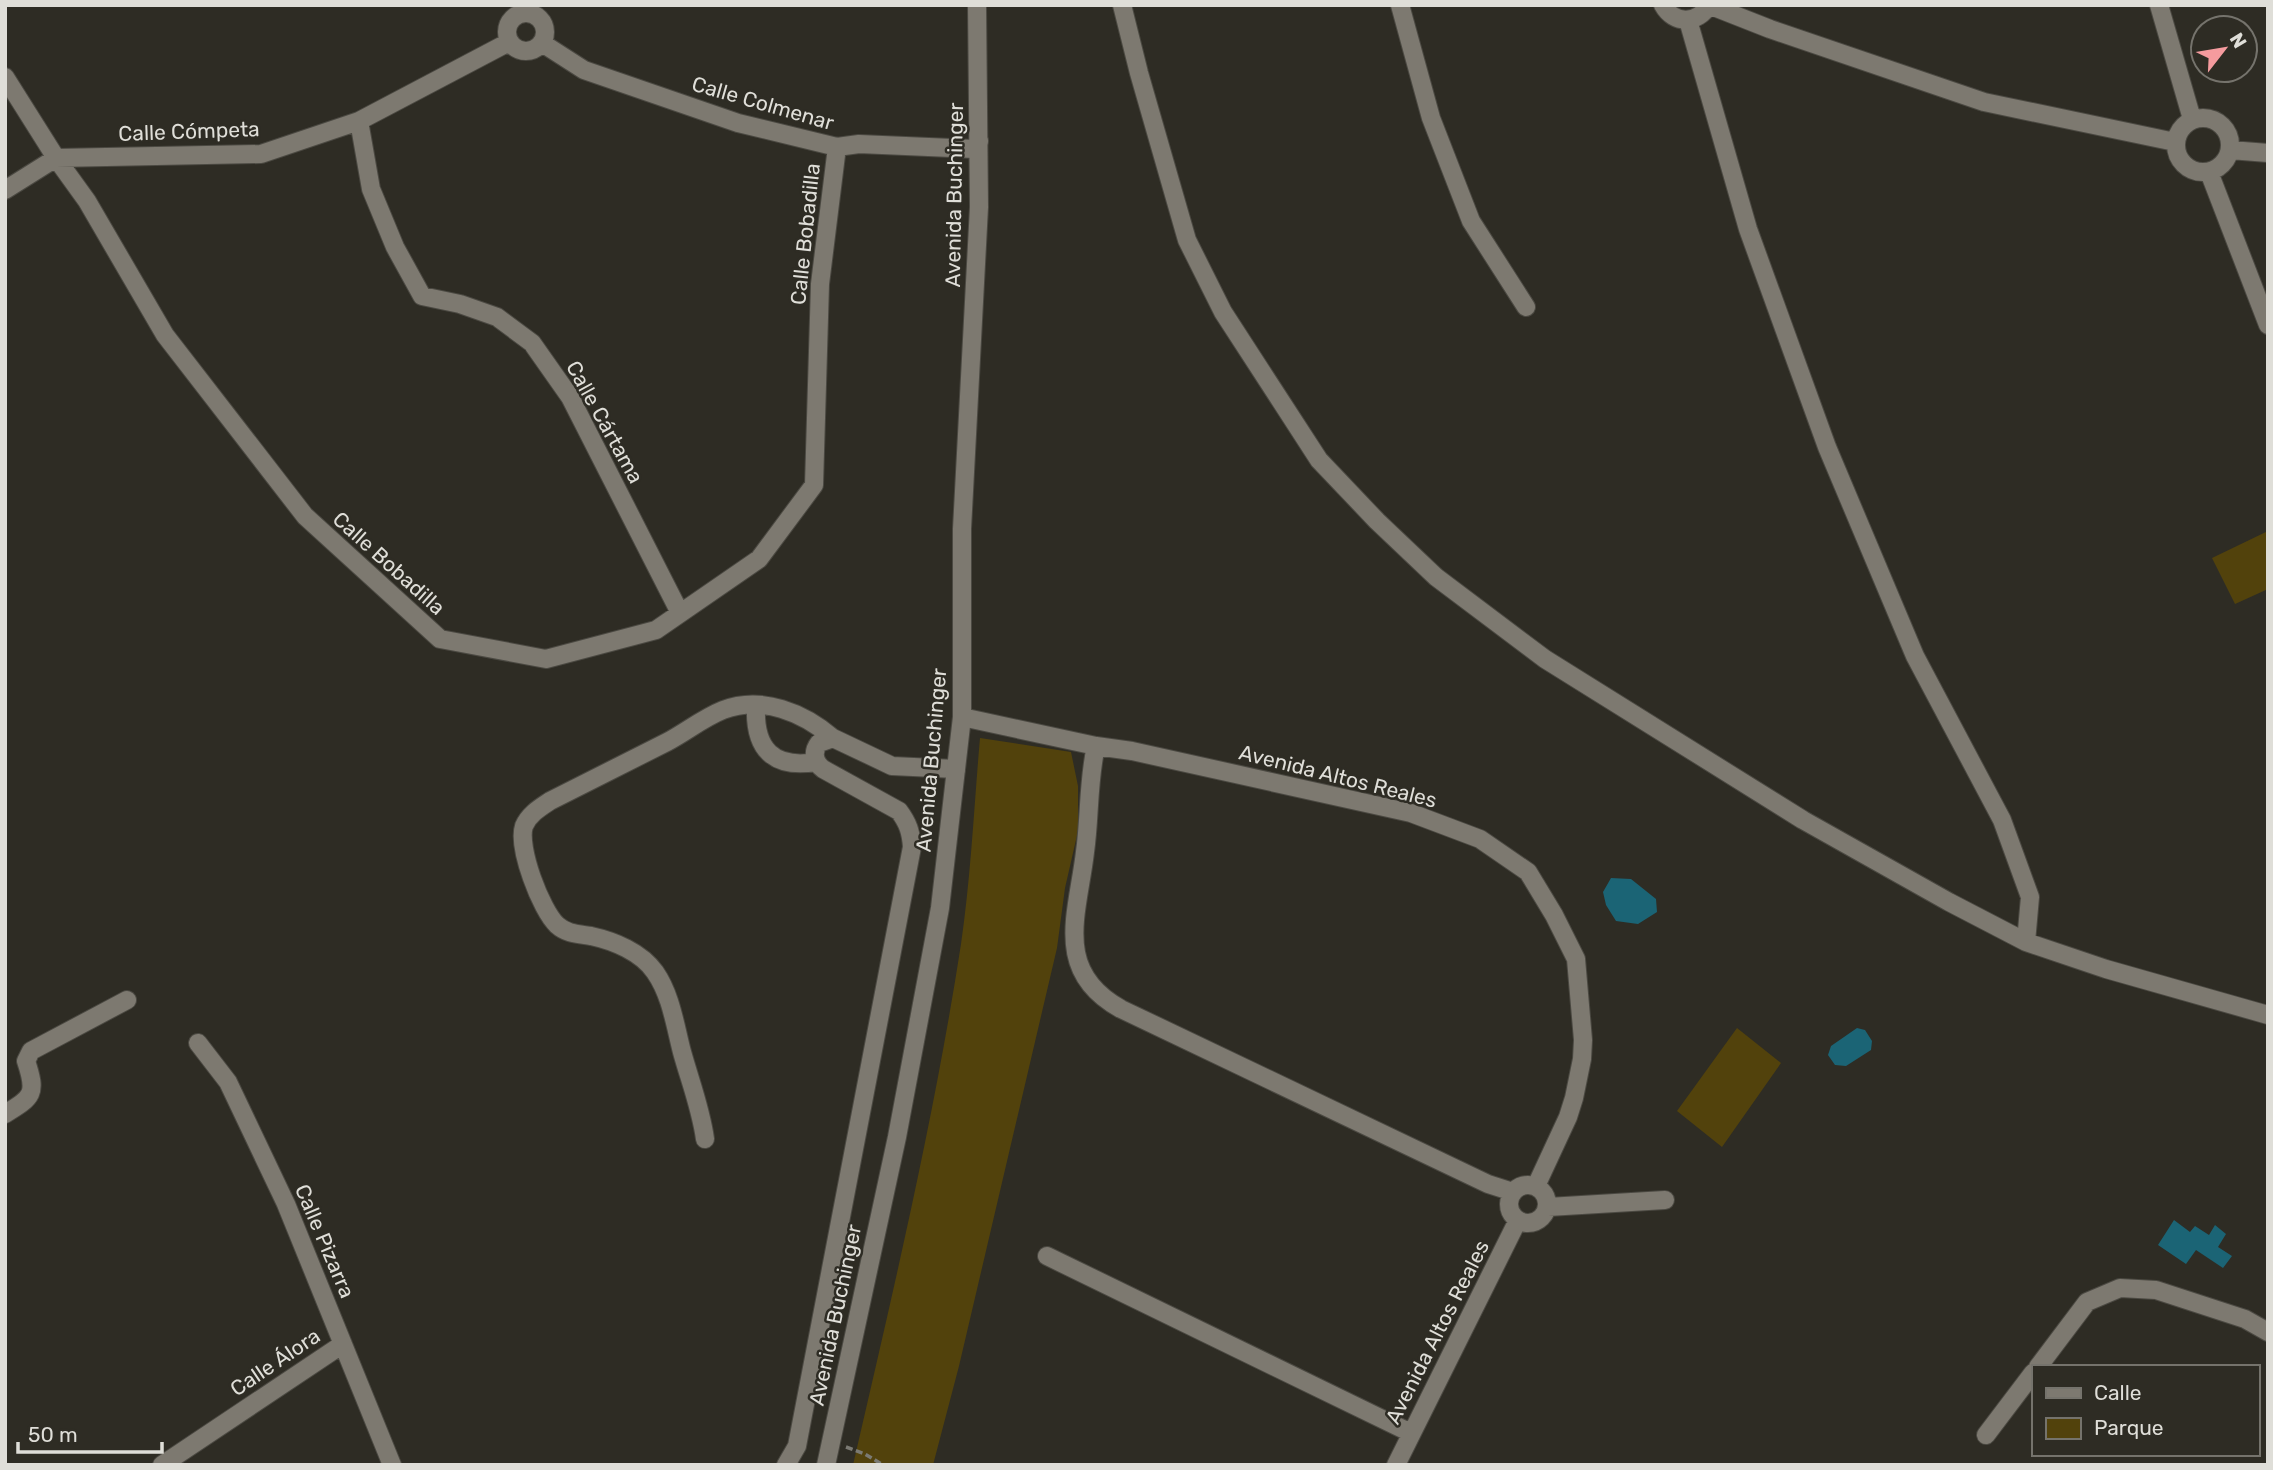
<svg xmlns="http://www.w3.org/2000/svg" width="2273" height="1470" font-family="Rubik,sans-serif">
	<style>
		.green { fill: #52420c }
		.water { fill: #1b6475 }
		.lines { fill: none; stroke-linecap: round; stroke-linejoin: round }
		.minor-casing { stroke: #4b4942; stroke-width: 20 }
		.tertiary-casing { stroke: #4b4942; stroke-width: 20 }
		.path { stroke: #7b7a73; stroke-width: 3.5; stroke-dasharray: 7 3.5; stroke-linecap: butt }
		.minor { stroke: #7d7970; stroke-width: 18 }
		.tertiary { stroke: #7d7970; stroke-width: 18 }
		.labels { text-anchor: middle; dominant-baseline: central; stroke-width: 5; stroke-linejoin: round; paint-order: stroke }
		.street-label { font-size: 21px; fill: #dfded8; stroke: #2e2c24 }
	</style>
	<rect width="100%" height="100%" fill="#2e2c24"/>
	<path class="green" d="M 2268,531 L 2268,589 L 2235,604 L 2212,558 Z
		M 980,738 L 1071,752 L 1078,786 L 1078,831 L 1065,888 L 1057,948 L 959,1366 L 933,1465 L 853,1465 C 893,1292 934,1119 961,944 C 971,876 974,806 980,738 Z
		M 1737,1028 L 1781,1063 L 1722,1147 L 1677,1111 Z"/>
	<path class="water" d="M 1611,878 L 1631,879 L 1656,899 L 1657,912 L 1638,924 L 1616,921 L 1606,905 L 1603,892 Z
		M 1857,1028 L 1865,1030 L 1872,1041 L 1871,1050 L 1846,1066 L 1835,1065 L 1828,1055 L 1831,1046 Z
		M 2174,1220 L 2190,1232 L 2195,1226 L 2209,1235 L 2215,1225 L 2226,1234 L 2218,1247 L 2232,1256 L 2223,1268 L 2196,1250 L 2186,1264 L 2158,1245 Z"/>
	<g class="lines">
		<defs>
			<path id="minor" d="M 1122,5 L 1139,73 L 1187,240 L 1223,312 L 1319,460 L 1377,521 L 1436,577 L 1545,659 L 1803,820 L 1949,902 L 2026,942 L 2106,969 L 2268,1015
				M 1400,5 L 1431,118 L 1471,221 L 1526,307
				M 1663,5 C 1674,25 1698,24 1709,5 L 1770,29 L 1984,102 L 2175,142
				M 2159,5 L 2192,119
				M507 32a19 19 0 1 1 38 0a19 19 0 1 1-38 0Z
				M 1688,20 L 1748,229 L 1827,447 L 1915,656 L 2002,820 L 2030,897 L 2026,942
				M 542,43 L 584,70 L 738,123 L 837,147 L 859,144 L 975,149 L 979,141
				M 5,77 L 56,158 L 87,201 L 165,335 L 305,516 L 440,639 L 546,659 L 656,630 L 759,559 L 814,485 L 820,284 L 837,147
				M2176 145a27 27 0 1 1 54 0a27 27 0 1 1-54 0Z
				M 359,121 L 371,189 L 395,247 L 422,296 L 460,304 L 497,317 L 532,343 L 570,397 L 680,613
				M 2230,150 L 2268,153
				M 56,158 L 261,154 L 359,121 L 509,42
				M 2209,172 L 2268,325
				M 5,190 L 56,158
				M 756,706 C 754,749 773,769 816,762
				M 962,717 L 1096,746 L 1132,751 L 1411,813 L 1480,839 L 1528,872 L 1554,915 L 1576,959 L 1583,1040 L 1582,1059 L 1574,1098 L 1568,1117 L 1536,1186
				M 1096,746 C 1088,781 1090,816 1085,852 C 1078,913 1052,971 1121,1009 L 1488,1184 L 1513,1192
				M 198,1043 L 228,1082 L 286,1204 L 392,1465
				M 5,1114 C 33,1097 37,1094 26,1061 L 31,1051 L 127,1000
				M 705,1139 C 701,1109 690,1081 682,1052 C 675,1025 671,995 655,972 C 641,952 614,941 591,936 C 578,934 567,934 557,925 C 541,910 517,847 524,826 C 529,814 541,807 550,801 C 589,781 628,762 667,742 C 686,732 703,718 723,710 C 762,695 804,713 833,738
				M1509 1204a19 19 0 1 1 38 0a19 19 0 1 1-38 0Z
				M 1548,1207 L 1665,1200
				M 1047,1256 L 1411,1433
				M 2038,1367 L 2087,1302 L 2120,1288 L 2156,1290 L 2245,1319 L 2268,1332
				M 1986,1435 L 2033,1373
				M 162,1465 L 343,1344
				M 786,1465 L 797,1446 L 912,847 C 911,832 908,823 899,811 L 823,769 C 814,762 812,752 819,743 L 833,738 L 892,766 L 956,769
				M 1396,1465 L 1518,1220"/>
			<path id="tertiary" d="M 826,1465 L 897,1137 L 940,908 L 962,717 L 962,529 L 979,207 L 977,5"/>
		</defs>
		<use href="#minor" class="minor-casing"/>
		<use href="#tertiary" class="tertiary-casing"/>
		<path class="path" d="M 846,1447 L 865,1454 L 883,1465"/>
		<use href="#minor" class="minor"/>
		<use href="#tertiary" class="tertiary"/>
	</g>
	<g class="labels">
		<g class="street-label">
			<text transform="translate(763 103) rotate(16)">Calle Colmenar</text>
			<text transform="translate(189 131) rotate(-2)">Calle Cómpeta</text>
			<text transform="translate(954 195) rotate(-89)">Avenida Buchinger</text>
			<text transform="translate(805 234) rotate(-84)">Calle Bobadilla</text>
			<text transform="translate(605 422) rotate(61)">Calle Cártama</text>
			<text transform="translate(389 563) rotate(42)">Calle Bobadilla</text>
			<text transform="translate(931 760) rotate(-85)">Avenida Buchinger</text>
			<text transform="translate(1338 776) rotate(14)">Avenida Altos Reales</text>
			<text transform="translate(325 1241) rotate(67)">Calle Pizarra</text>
			<text transform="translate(835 1315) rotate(-78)">Avenida Buchinger</text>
			<text transform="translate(1437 1332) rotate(-63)">Avenida Altos Reales</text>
			<text transform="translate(275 1362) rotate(-34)">Calle Álora</text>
		</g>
	</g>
	<rect width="2273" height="1470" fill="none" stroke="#dfded8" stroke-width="14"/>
	<rect x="2032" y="1365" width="228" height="91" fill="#2e2c24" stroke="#75736c" stroke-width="2"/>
	<rect x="2046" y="1388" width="35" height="10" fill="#7d7970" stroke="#75736c" stroke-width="2"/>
	<text x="2094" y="1400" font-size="21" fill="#dfded8">Calle</text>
	<rect x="2046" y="1418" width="35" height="21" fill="#52420c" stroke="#75736c" stroke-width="2"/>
	<text x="2094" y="1435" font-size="21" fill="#dfded8">Parque</text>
	<g transform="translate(2224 49) rotate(59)"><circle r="33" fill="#2e2c24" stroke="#75736c" stroke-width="2"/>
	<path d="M0-5L12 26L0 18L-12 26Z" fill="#f59b9e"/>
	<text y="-10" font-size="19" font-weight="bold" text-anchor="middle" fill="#dfded8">N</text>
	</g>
	<path d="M18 1442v10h144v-10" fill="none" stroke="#dfded8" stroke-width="3.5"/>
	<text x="28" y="1442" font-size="21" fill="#dfded8" stroke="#2e2c24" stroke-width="5" paint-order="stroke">50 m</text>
</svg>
